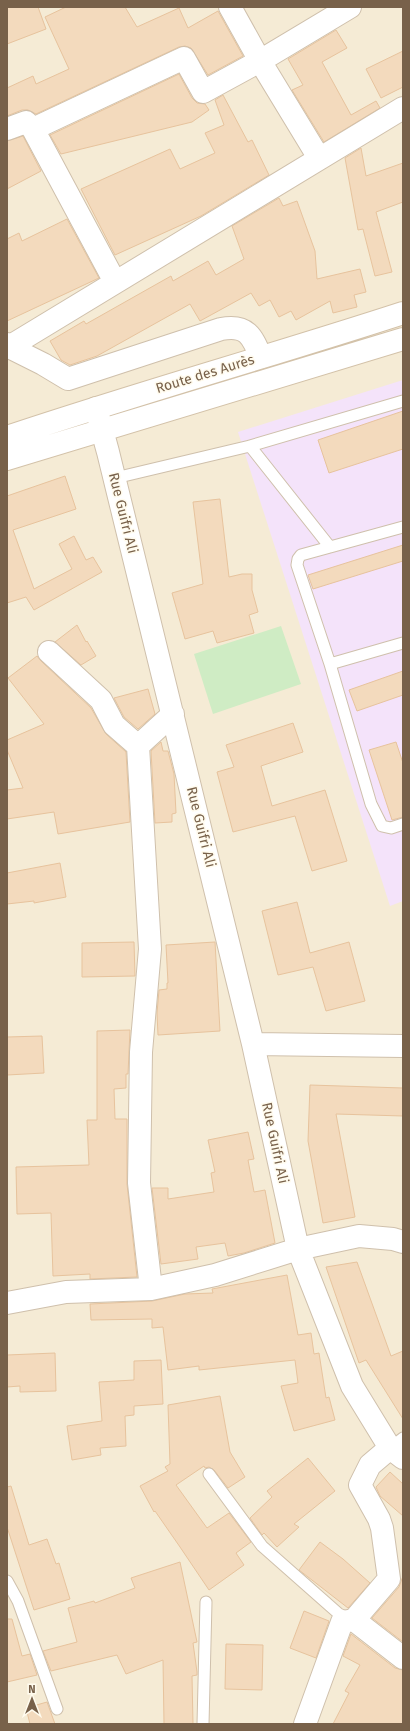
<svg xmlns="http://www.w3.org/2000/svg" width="410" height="1731" font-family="'Fira Sans',sans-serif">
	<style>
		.residential { fill: #f5ebd5 }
		.education { fill: #f4e3fa }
		.green { fill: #cfecc4 }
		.building { fill: #f3dabd; stroke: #e7c39d }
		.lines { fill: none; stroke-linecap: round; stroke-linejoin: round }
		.lane-casing { stroke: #cfc0ac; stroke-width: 13 }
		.street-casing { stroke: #cfc0ac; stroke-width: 24 }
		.secondary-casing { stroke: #d3c2a9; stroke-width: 24 }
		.lane { stroke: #fff; stroke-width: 11 }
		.street { stroke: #fff; stroke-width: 22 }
		.secondary { stroke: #fff; stroke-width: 22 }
		.labels { text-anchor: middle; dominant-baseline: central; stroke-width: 3; stroke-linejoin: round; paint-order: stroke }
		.street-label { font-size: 14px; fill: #78614a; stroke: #fffbee }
	</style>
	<rect width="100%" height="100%" fill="#fdf7e7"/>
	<path class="residential" d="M 7,7 L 403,7 L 403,1724 L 7,1724 Z"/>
	<path class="education" d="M 403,380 L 403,901 L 390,906 L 238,432 Z"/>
	<path class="green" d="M 281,626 L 301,684 L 213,714 L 194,654 Z"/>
	<path class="building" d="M 7,7 L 38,7 L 46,29 L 7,44 Z
		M 66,7 L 125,7 L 137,27 L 179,8 L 188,28 L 218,11 L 243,56 L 208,75 L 191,48 L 185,46 L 179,47 L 36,114 L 28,110 L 22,110 L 7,116 L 7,88 L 33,76 L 36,84 L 69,69 L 45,17 Z
		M 336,30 L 347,48 L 322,62 L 351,115 L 376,101 L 380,108 L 324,142 L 292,90 L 303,85 L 288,59 Z
		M 403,51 L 403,87 L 381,98 L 366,69 Z
		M 179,74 L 192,98 L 197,103 L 205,104 L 209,110 L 192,122 L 61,154 L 50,135 Z
		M 223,95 L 248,142 L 252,140 L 269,175 L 201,216 L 115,255 L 81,189 L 170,149 L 180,169 L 215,153 L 205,133 L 224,125 L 215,100 Z
		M 23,136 L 41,171 L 7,189 L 7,141 Z
		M 361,148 L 366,176 L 403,163 L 403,202 L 376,212 L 392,272 L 375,276 L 363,229 L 358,230 L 345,158 Z
		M 279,198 L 283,206 L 297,201 L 315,251 L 317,279 L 360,269 L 366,292 L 354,295 L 357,307 L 333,313 L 330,301 L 296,320 L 291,311 L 279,317 L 270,300 L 259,306 L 251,293 L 200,321 L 190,304 L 97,356 L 70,365 L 61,360 L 50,341 L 84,321 L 86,324 L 171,276 L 173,281 L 208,261 L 216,275 L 244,259 L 232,226 Z
		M 67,219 L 99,278 L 7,321 L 7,239 L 19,233 L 22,241 Z
		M 403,411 L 403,449 L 329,473 L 318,440 Z
		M 65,476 L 76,509 L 13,530 L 34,589 L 72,569 L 59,544 L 74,536 L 86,560 L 93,557 L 102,572 L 34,610 L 26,597 L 7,603 L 7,496 Z
		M 220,499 L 229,577 L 242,574 L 252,574 L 252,590 L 258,612 L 249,615 L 254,633 L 217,643 L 213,631 L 185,639 L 172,593 L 203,584 L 193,502 Z
		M 403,545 L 403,561 L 313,589 L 308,575 Z
		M 77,625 L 86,642 L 87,641 L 96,656 L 81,665 L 55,642 Z
		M 37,656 L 41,661 L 91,708 L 106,734 L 126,752 L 130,822 L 58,834 L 54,812 L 7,819 L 7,790 L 23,788 L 7,750 L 7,740 L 44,724 L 8,678 Z
		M 403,671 L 403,695 L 357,711 L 349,690 Z
		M 148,689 L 155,714 L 138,729 L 124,717 L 114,698 Z
		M 293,723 L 303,752 L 261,766 L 272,806 L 325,790 L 347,861 L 312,871 L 295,816 L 233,832 L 217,772 L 234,767 L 226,745 Z
		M 161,742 L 163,751 L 168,751 L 174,774 L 176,813 L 172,814 L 172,822 L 155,823 L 151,751 Z
		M 396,742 L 403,763 L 403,817 L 392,820 L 369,750 Z
		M 60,863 L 66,897 L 34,903 L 34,901 L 7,904 L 7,873 Z
		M 297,902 L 310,953 L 349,942 L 365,1001 L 326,1011 L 313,967 L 278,975 L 262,911 Z
		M 134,942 L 135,976 L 82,977 L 82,943 Z
		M 215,942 L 220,1031 L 158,1035 L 157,1013 L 159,990 L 167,989 L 167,983 L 168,983 L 166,945 Z
		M 130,1030 L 128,1074 L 126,1074 L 126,1088 L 114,1089 L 115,1119 L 127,1119 L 127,1184 L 137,1277 L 90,1279 L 90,1274 L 53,1276 L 51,1213 L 17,1214 L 16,1167 L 89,1165 L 87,1120 L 97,1120 L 97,1031 Z
		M 42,1036 L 44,1073 L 7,1075 L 7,1037 Z
		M 310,1085 L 403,1088 L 403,1116 L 336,1114 L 355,1217 L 323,1223 L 308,1141 Z
		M 248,1132 L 254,1159 L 248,1160 L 254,1192 L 265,1190 L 275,1243 L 244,1253 L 228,1256 L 225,1243 L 196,1247 L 198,1259 L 161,1264 L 152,1188 L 168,1188 L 168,1199 L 214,1192 L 211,1173 L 215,1172 L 208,1140 Z
		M 357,1262 L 391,1356 L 403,1351 L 403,1419 L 366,1360 L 359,1363 L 326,1267 Z
		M 287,1275 L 298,1335 L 311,1333 L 314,1354 L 319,1353 L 326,1398 L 329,1397 L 335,1420 L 294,1431 L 281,1386 L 298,1383 L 295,1360 L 199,1370 L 199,1366 L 168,1370 L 163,1327 L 152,1328 L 152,1319 L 91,1320 L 90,1304 L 152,1301 L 185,1294 L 213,1293 L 212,1289 Z
		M 55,1353 L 56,1391 L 20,1392 L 20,1386 L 7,1387 L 7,1355 Z
		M 161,1360 L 163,1404 L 134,1406 L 134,1415 L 125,1416 L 126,1446 L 100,1448 L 101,1455 L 72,1460 L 67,1426 L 102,1421 L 99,1382 L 134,1380 L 134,1361 Z
		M 220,1396 L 230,1452 L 245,1477 L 228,1488 L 214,1470 L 209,1467 L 205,1468 L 204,1466 L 176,1485 L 207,1528 L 229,1513 L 251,1542 L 236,1553 L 244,1565 L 209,1590 L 180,1547 L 155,1511 L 154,1512 L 140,1486 L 168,1471 L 165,1467 L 170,1464 L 168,1405 Z
		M 308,1458 L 335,1491 L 294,1524 L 299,1527 L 277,1547 L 264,1533 L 262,1535 L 250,1518 L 272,1497 L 267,1491 Z
		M 390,1472 L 403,1484 L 403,1516 L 380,1496 L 376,1487 Z
		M 11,1486 L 29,1545 L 47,1539 L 56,1564 L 59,1563 L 70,1599 L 34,1610 L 7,1527 L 7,1487 Z
		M 320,1542 L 343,1559 L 370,1583 L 348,1608 L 299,1570 Z
		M 180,1562 L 197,1642 L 193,1643 L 197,1672 L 197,1675 L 192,1676 L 193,1724 L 164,1724 L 163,1660 L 126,1674 L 117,1655 L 51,1671 L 43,1651 L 77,1642 L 68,1608 L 94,1601 L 95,1603 L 135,1588 L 131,1578 Z
		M 403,1576 L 403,1642 L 372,1618 L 399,1587 Z
		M 304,1611 L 329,1621 L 316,1658 L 290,1648 Z
		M 7,1619 L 12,1619 L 22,1656 L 30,1654 L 37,1675 L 7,1682 Z
		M 351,1634 L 395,1668 L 403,1670 L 403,1724 L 333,1724 L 349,1693 L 345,1691 L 360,1665 L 343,1656 Z
		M 226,1644 L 263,1645 L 262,1690 L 225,1689 Z
		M 47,1702 L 55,1724 L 30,1724 L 26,1708 Z"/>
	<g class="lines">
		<defs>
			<path id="lane" d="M 250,446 L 330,547
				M 115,478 L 250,446 L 403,401
				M 403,527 L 301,555 L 298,559 L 297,565 L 330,664 L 371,804 L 382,826 L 391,828 L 403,824
				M 330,664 L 403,643
				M 390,1448 L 403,1438
				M 209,1474 L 262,1546 L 339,1614 L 349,1619
				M 7,1581 L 18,1601 L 57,1709
				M 203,1724 L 206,1602"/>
			<path id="street" d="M 230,7 L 260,61 L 319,158
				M 7,129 L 26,122 L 33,129 L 115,282
				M 33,129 L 184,58 L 203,92 L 260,61 L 350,7
				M 7,344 L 9,347 L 43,364 L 68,379 L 221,329 C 247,324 252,336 261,357
				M 9,347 L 403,108
				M 96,408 L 108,452 L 253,1044 L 298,1249 L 352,1386 L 390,1448 L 403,1458
				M 49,652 L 101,700 L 114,725 L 138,746
				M 253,1044 L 403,1046
				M 151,1289 L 139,1183 L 141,1052 L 150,949 L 138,746 L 173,714
				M 7,1303 L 66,1292 L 151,1289 L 215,1275 L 298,1249 L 359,1236 L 393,1239 L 403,1242
				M 354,1620 L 403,1658
				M 305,1724 L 342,1622 L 354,1620 L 389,1579 L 382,1528 L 379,1519 L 360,1485 L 370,1465 L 390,1448"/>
			<path id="secondary" d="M 7,437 C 138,393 271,356 403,313
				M 7,459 L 403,339"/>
		</defs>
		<use href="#lane" class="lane-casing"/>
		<use href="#street" class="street-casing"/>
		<use href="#secondary" class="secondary-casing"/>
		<use href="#lane" class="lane"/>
		<use href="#street" class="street"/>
		<use href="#secondary" class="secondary"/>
	</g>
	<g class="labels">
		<g class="street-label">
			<text transform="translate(205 374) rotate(-17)">Route des Aurès</text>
			<text transform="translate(123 513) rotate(76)">Rue Guifri Ali</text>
			<text transform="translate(201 827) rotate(76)">Rue Guifri Ali</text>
			<text transform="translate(275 1143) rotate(78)">Rue Guifri Ali</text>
		</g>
	</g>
	<rect width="410" height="1731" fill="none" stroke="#78614a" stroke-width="16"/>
	<g transform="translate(32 1699)" stroke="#fffbee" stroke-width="3" paint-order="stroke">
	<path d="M0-3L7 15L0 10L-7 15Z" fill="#78614a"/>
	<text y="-6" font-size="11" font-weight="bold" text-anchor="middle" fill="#78614a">N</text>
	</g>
</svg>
